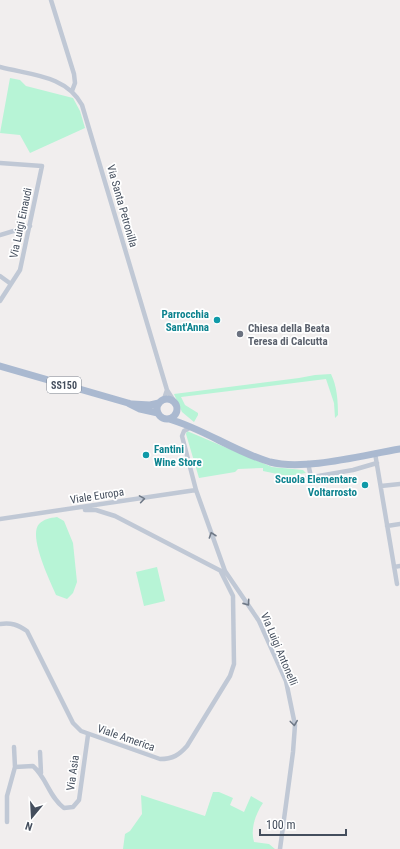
<svg xmlns="http://www.w3.org/2000/svg" width="400" height="849" font-family="'Roboto Condensed',sans-serif">
	<style>
		.green { fill: #b7f4d6 }
		.lines { fill: none; stroke-linecap: round; stroke-linejoin: round }
		.minor { stroke: #c0c8d5; stroke-width: 4.5 }
		.primary { stroke: #aab9d0; stroke-width: 7 }
		.oneway { stroke: #6f7987 }
		.culture-dot { fill: #0f9aa8; stroke: #fff; stroke-width: 1.5 }
		.worship-dot { fill: #6b7280; stroke: #fff; stroke-width: 1.5 }
		.labels { text-anchor: middle; dominant-baseline: central; stroke-width: 3.5; stroke-linejoin: round; paint-order: stroke }
		.shield { fill: #fff; stroke: #7c838e; stroke-width: 1 }
		.shield-label { font-size: 10px; font-weight: bold; fill: #444e5d }
		.street-label { font-size: 11px; fill: #444e5d; stroke: #fff }
		.culture-label { font-size: 11px; font-weight: bold; fill: #0d838f; stroke: #fff; text-anchor: end }
		.worship-label { font-size: 11px; font-weight: bold; fill: #5b616d; stroke: #fff; text-anchor: start }
	</style>
	<rect width="100%" height="100%" fill="#f1eeee"/>
	<path class="green" d="M 10,78 L 20,80 L 26,86 L 73,98 L 80,111 L 85,128 L 30,153 L 20,135 L 0,133 Z
		M 331,374 C 337,386 338,401 338,415 L 335,418 L 334,403 L 326,379 L 181,397 L 185,405 L 198,413 L 198,415 L 194,422 L 182,412 L 174,394 L 299,378 L 315,375 Z
		M 187,431 L 272,467 L 303,470 L 306,473 L 287,476 L 263,471 L 263,468 L 238,469 L 235,472 L 199,478 L 186,434 Z
		M 57,517 L 64,521 L 73,543 L 77,582 L 73,593 L 67,599 L 56,595 C 50,581 28,536 39,524 C 44,519 50,518 57,517 Z
		M 157,567 L 165,601 L 144,606 L 136,572 Z
		M 213,792 L 219,792 L 233,798 L 230,805 L 244,812 L 251,796 L 263,803 C 256,813 250,829 254,842 L 269,844 L 275,849 L 123,849 L 125,834 L 130,831 L 142,814 L 141,795 L 205,816 Z"/>
	<g class="lines">
		<path class="minor" d="M 51,0 L 74,74 L 75,83 L 72,91
			M 0,67 C 30,75 66,75 82,105 L 167,390 L 174,401
			M 0,163 L 42,166 L 20,270 L 0,301
			M 0,235 L 30,226
			M 0,276 L 11,284
			M 164,399 L 167,390
			M 191,427 L 184,431 L 182,436 L 196,490 L 225,571 L 259,621 L 286,681 L 295,725 L 293,752 L 280,849
			M 375,453 L 397,584
			M 308,463 L 311,477
			M 307,478 L 353,470 L 377,463
			M 381,486 L 400,484
			M 85,510 L 96,510 L 115,516 L 223,572
			M 0,519 L 196,490
			M 387,526 L 400,524
			M 394,567 L 400,566
			M 0,624 C 11,622 18,625 27,631 L 73,723 L 81,731 L 160,759 C 173,759 179,755 187,746 L 230,676 L 234,664 L 233,596 L 221,572
			M 14,747 L 15,767
			M 40,752 L 41,773
			M 7,822 L 7,796 L 15,767 L 33,766 C 47,778 49,797 64,808 L 73,807 L 79,800 L 88,735"/>
		<path class="primary" d="M 0,366 L 128,403 L 140,409 L 158,413
			M157 409a10 10 0 1 1 20 0a10 10 0 1 1-20 0Z
			M 132,404 L 150,405 L 159,403
			M 169,419 C 204,429 235,452 270,462 C 305,471 363,455 400,449"/>
	</g>
	<defs><path id="oneway-chevron" d="M-2-3.5L2.5 0L-2 3.5" fill="none" stroke-width="1.6" stroke-linecap="round" stroke-linejoin="round"/></defs>
	<g class="oneway">
		<use href="#oneway-chevron" transform="translate(142 499) rotate(-9)"/>
		<use href="#oneway-chevron" transform="translate(212 535) rotate(-109)"/>
		<use href="#oneway-chevron" transform="translate(247 603) rotate(55)"/>
		<use href="#oneway-chevron" transform="translate(294 723) rotate(83)"/>
	</g>
	<g class="culture-dot">
		<circle cx="217" cy="320" r="4"/>
		<circle cx="146" cy="455" r="4"/>
		<circle cx="365" cy="485" r="4"/>
	</g>
	<circle class="worship-dot" cx="240" cy="334" r="4"/>
	<g class="labels">
		<rect class="shield" x="47" y="377" width="34" height="16" rx="3"/>
		<g class="shield-label">
			<text x="64" y="385">SS150</text>
		</g>
		<g class="street-label">
			<text transform="translate(122 206) rotate(74)">Via Santa Petronilla</text>
			<text transform="translate(21 223) rotate(-78)">Via Luigi Einaudi</text>
			<text transform="translate(97 496) rotate(-9)">Viale Europa</text>
			<text transform="translate(279 649) rotate(67)">Via Luigi Antonelli</text>
			<text transform="translate(126 738) rotate(19)">Viale America</text>
			<text transform="translate(73 773) rotate(-82)">Via Asia</text>
		</g>
		<g class="culture-label">
			<text x="209" y="314">Parrocchia<tspan x="209" dy="13">Sant'Anna</tspan></text>
			<text x="154" y="449" text-anchor="start">Fantini<tspan x="154" dy="13">Wine Store</tspan></text>
			<text x="357" y="479">Scuola Elementare<tspan x="357" dy="13">Voltarrosto</tspan></text>
		</g>
		<g class="worship-label">
			<text x="248" y="328">Chiesa della Beata<tspan x="248" dy="13">Teresa di Calcutta</tspan></text>
		</g>
	</g>
	<g transform="translate(32 817) rotate(198)" stroke="#ffffff" stroke-width="3" paint-order="stroke">
	<path d="M0-3L7 15L0 10L-7 15Z" fill="#444e5d"/>
	<text y="-6" font-size="11" font-weight="bold" text-anchor="middle" fill="#444e5d">N</text>
	</g>
	<path d="M260 829v6h86v-6" fill="none" stroke="#444e5d" stroke-width="2"/>
	<text x="266" y="829" font-size="12" fill="#444e5d" stroke="#ffffff" stroke-width="3" paint-order="stroke">100 m</text>
</svg>
